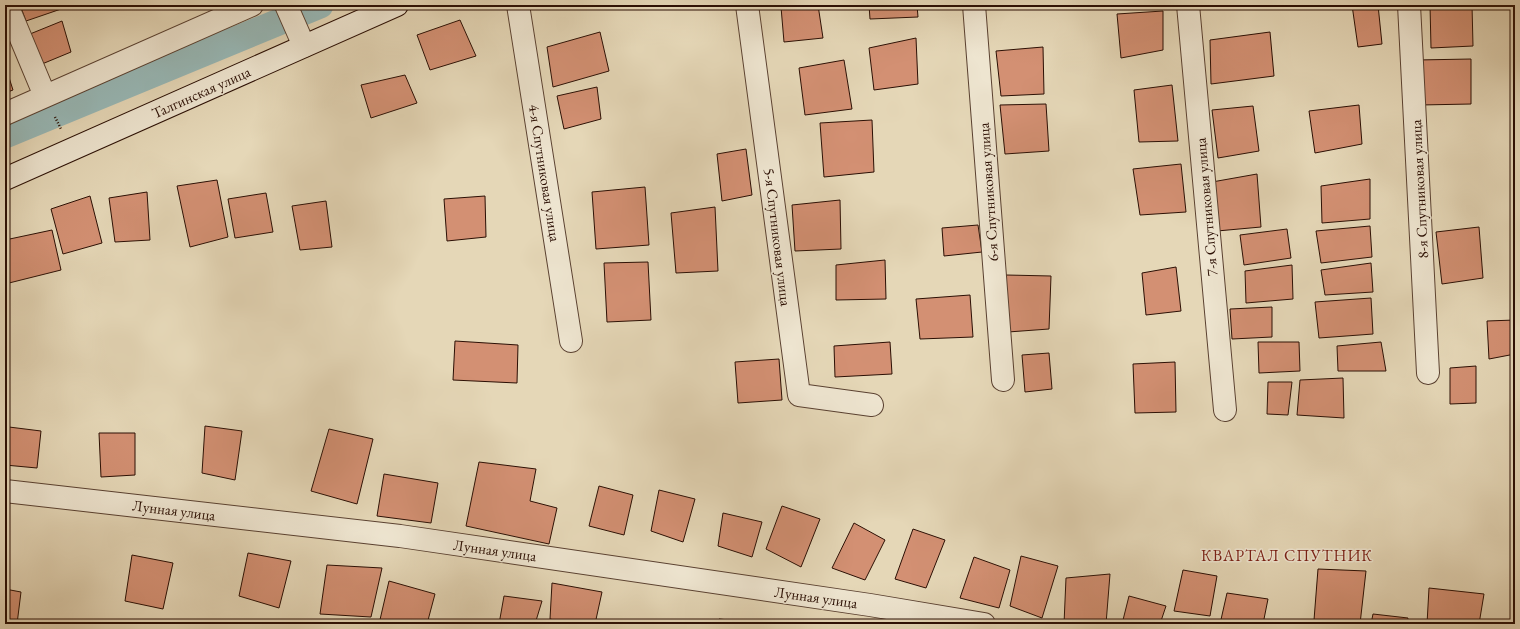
<svg xmlns="http://www.w3.org/2000/svg" width="1520" height="629" font-family="'EB Garamond',serif">
	<style>
		.lines { fill: none; stroke-linecap: round; stroke-linejoin: round }
		.canal { stroke: #98b8b6; stroke-width: 27 }
		.building { fill: #d39073; stroke: #2b0f04 }
		.street-casing { stroke: #5a4131; stroke-width: 24 }
		.secondary-casing { stroke: #2b0f04; stroke-width: 24 }
		.path { stroke: #2b0f04; stroke-width: 2.5; stroke-dasharray: 1 2; stroke-linecap: butt }
		.street { stroke: #eee5d0; stroke-width: 22 }
		.secondary { stroke: #eee5d0; stroke-width: 22 }
		.labels { text-anchor: middle; dominant-baseline: central; stroke-width: 3; stroke-linejoin: round; paint-order: stroke }
		.street-label { font-size: 15px; fill: #2b0f04; stroke: #eee5d0 }
		.neighbourhood-label { font-size: 16px; letter-spacing: 1px; fill: #7a1f14; stroke: #eee5d0 }
	</style>
	<rect width="100%" height="100%" fill="#e5d7b7"/>
	<filter id="stains"><feTurbulence type="fractalNoise" baseFrequency=".005" numOctaves="4"/><feColorMatrix values="0 0 0 0 .2 0 0 0 0 .09 0 0 0 0 .02 0 0 0 .5 -.17"/></filter>
	<radialGradient id="worn" r=".72"><stop offset=".6" stop-color="#630" stop-opacity="0"/><stop offset="1" stop-color="#630" stop-opacity=".3"/></radialGradient>
	<g class="lines">
		<path class="canal" d="M 5,135 L 320,5"/>
	</g>
	<path class="building" d="M 20,5 L 63,5 L 64,8 L 26,21 Z
		M 794,5 L 818,5 L 823,38 L 784,42 L 781,7 Z
		M 869,5 L 917,5 L 918,17 L 870,19 Z
		M 1120,5 L 1137,5 L 1121,7 Z
		M 1352,5 L 1378,5 L 1382,44 L 1358,47 Z
		M 1430,5 L 1472,5 L 1473,46 L 1431,48 Z
		M 1163,11 L 1163,50 L 1121,58 L 1117,14 Z
		M 460,20 L 476,56 L 430,70 L 417,35 Z
		M 62,21 L 71,52 L 42,64 L 30,34 Z
		M 600,32 L 609,71 L 553,87 L 547,47 Z
		M 1270,32 L 1274,76 L 1211,84 L 1210,40 Z
		M 916,38 L 918,84 L 874,90 L 869,48 Z
		M 1043,47 L 1044,94 L 1001,96 L 996,51 Z
		M 1471,59 L 1471,104 L 1420,105 L 1417,60 Z
		M 844,60 L 852,109 L 805,115 L 799,68 Z
		M 5,65 L 13,90 L 5,93 Z
		M 405,75 L 417,103 L 371,118 L 361,85 Z
		M 1172,85 L 1178,141 L 1139,142 L 1134,90 Z
		M 597,87 L 601,119 L 564,129 L 557,96 Z
		M 1046,104 L 1049,151 L 1005,154 L 1000,105 Z
		M 1359,105 L 1362,144 L 1315,153 L 1309,111 Z
		M 1253,106 L 1259,151 L 1218,158 L 1212,110 Z
		M 872,120 L 874,172 L 824,177 L 820,123 Z
		M 746,149 L 752,195 L 722,201 L 717,154 Z
		M 1181,164 L 1186,212 L 1140,215 L 1133,169 Z
		M 1257,174 L 1261,227 L 1217,231 L 1212,182 Z
		M 1370,179 L 1370,219 L 1322,223 L 1321,186 Z
		M 217,180 L 228,237 L 190,247 L 177,186 Z
		M 645,187 L 649,245 L 596,249 L 592,192 Z
		M 147,192 L 150,240 L 115,242 L 109,198 Z
		M 266,193 L 273,232 L 235,238 L 228,199 Z
		M 90,196 L 102,243 L 63,254 L 51,209 Z
		M 485,196 L 486,237 L 447,241 L 444,199 Z
		M 840,200 L 841,249 L 795,251 L 792,205 Z
		M 326,201 L 332,247 L 300,250 L 292,206 Z
		M 715,207 L 718,271 L 676,273 L 671,213 Z
		M 978,225 L 982,252 L 944,256 L 942,228 Z
		M 1370,226 L 1372,257 L 1321,263 L 1316,231 Z
		M 1479,227 L 1483,278 L 1442,284 L 1436,232 Z
		M 1287,229 L 1291,258 L 1244,265 L 1240,235 Z
		M 52,230 L 61,270 L 5,284 L 5,240 Z
		M 885,260 L 886,299 L 836,300 L 836,265 Z
		M 648,262 L 651,320 L 607,322 L 604,263 Z
		M 1371,263 L 1373,292 L 1325,295 L 1321,270 Z
		M 1292,265 L 1293,299 L 1246,303 L 1245,271 Z
		M 1176,267 L 1181,311 L 1146,315 L 1142,273 Z
		M 1006,275 L 1051,276 L 1049,329 L 1008,332 Z
		M 970,295 L 973,337 L 920,339 L 916,299 Z
		M 1371,298 L 1373,334 L 1319,338 L 1315,302 Z
		M 1272,307 L 1272,337 L 1232,339 L 1230,309 Z
		M 1515,320 L 1515,354 L 1489,359 L 1487,321 Z
		M 455,341 L 518,345 L 517,383 L 453,380 Z
		M 890,342 L 892,374 L 835,377 L 834,346 Z
		M 1258,342 L 1299,342 L 1300,371 L 1259,373 Z
		M 1381,342 L 1386,371 L 1338,371 L 1337,346 Z
		M 1049,353 L 1052,389 L 1025,392 L 1022,355 Z
		M 779,359 L 782,400 L 738,403 L 735,362 Z
		M 1175,362 L 1176,412 L 1135,413 L 1133,364 Z
		M 1476,366 L 1476,403 L 1450,404 L 1450,368 Z
		M 1343,378 L 1344,418 L 1297,415 L 1300,380 Z
		M 1268,382 L 1292,382 L 1288,415 L 1267,414 Z
		M 205,426 L 242,431 L 235,480 L 202,473 Z
		M 9,427 L 41,431 L 37,468 L 5,465 Z
		M 329,429 L 373,439 L 357,504 L 311,491 Z
		M 99,433 L 135,433 L 135,475 L 101,477 Z
		M 479,462 L 536,469 L 530,501 L 557,508 L 549,544 L 466,526 Z
		M 384,474 L 438,483 L 431,523 L 377,516 Z
		M 599,486 L 633,495 L 624,535 L 589,526 Z
		M 659,490 L 695,499 L 683,542 L 651,531 Z
		M 782,506 L 820,519 L 801,567 L 766,549 Z
		M 723,513 L 762,522 L 752,557 L 718,546 Z
		M 854,523 L 885,540 L 865,580 L 832,568 Z
		M 913,529 L 945,540 L 926,588 L 895,579 Z
		M 248,553 L 291,561 L 279,608 L 239,596 Z
		M 132,555 L 173,563 L 163,609 L 125,601 Z
		M 1021,556 L 1058,566 L 1042,618 L 1010,606 Z
		M 974,557 L 1010,570 L 999,608 L 960,598 Z
		M 327,565 L 382,568 L 371,617 L 320,614 Z
		M 1318,569 L 1366,571 L 1360,624 L 1337,624 L 1314,620 Z
		M 1183,570 L 1217,576 L 1210,616 L 1174,611 Z
		M 1110,574 L 1106,624 L 1064,624 L 1066,578 Z
		M 389,581 L 435,594 L 427,624 L 379,624 Z
		M 552,583 L 602,592 L 595,624 L 573,624 L 550,619 Z
		M 1429,588 L 1484,594 L 1479,624 L 1427,624 Z
		M 5,589 L 21,592 L 17,624 L 5,624 Z
		M 1227,593 L 1268,599 L 1263,624 L 1220,624 Z
		M 504,596 L 542,601 L 535,624 L 499,624 Z
		M 1129,596 L 1166,606 L 1160,624 L 1122,624 Z
		M 1373,614 L 1408,618 L 1407,624 L 1371,624 Z
		M 719,619 L 768,624 L 718,624 Z"/>
	<g class="lines">
		<defs>
			<path id="street" d="M 7,5 L 45,96
				M 286,5 L 304,46
				M 518,5 L 571,341
				M 747,5 L 799,395 L 872,405
				M 974,5 L 1003,380
				M 1188,5 L 1225,410
				M 1409,5 L 1428,373
				M 5,114 L 252,5
				M 5,491 L 400,536 L 870,605 L 984,624"/>
			<path id="secondary" d="M 5,179 L 397,5"/>
		</defs>
		<use href="#street" class="street-casing"/>
		<use href="#secondary" class="secondary-casing"/>
		<path class="path" d="M 55,117 L 61,129"/>
		<use href="#street" class="street"/>
		<use href="#secondary" class="secondary"/>
	</g>
	<g class="labels">
		<g class="street-label">
			<text transform="translate(201 92) rotate(-24)">Талгинская улица</text>
			<text transform="translate(545 173) rotate(81)">4-я Спутниковая улица</text>
			<text transform="translate(1419 189) rotate(-93)">8-я Спутниковая улица</text>
			<text transform="translate(988 192) rotate(-94)">6-я Спутниковая улица</text>
			<text transform="translate(1206 207) rotate(-95)">7-я Спутниковая улица</text>
			<text transform="translate(778 237) rotate(83)">5-я Спутниковая улица</text>
			<text transform="translate(174 510) rotate(7)">Лунная улица</text>
			<text transform="translate(495 550) rotate(8)">Лунная улица</text>
			<text transform="translate(816 597) rotate(8)">Лунная улица</text>
		</g>
		<g class="neighbourhood-label">
			<text x="1287" y="555">КВАРТАЛ СПУТНИК</text>
		</g>
	</g>
	<rect width="1520" height="629" fill="none" stroke="#e5d7b7" stroke-width="20"/>
	<rect x="6" y="6" width="1508" height="617" fill="none" stroke="#2b0f04" stroke-width="2"/>
	<rect x="10" y="10" width="1500" height="609" fill="none" stroke="#2b0f04"/>
	<rect width="100%" height="100%" filter="url(#stains)"/>
	<rect width="100%" height="100%" fill="url(#worn)"/>
</svg>
